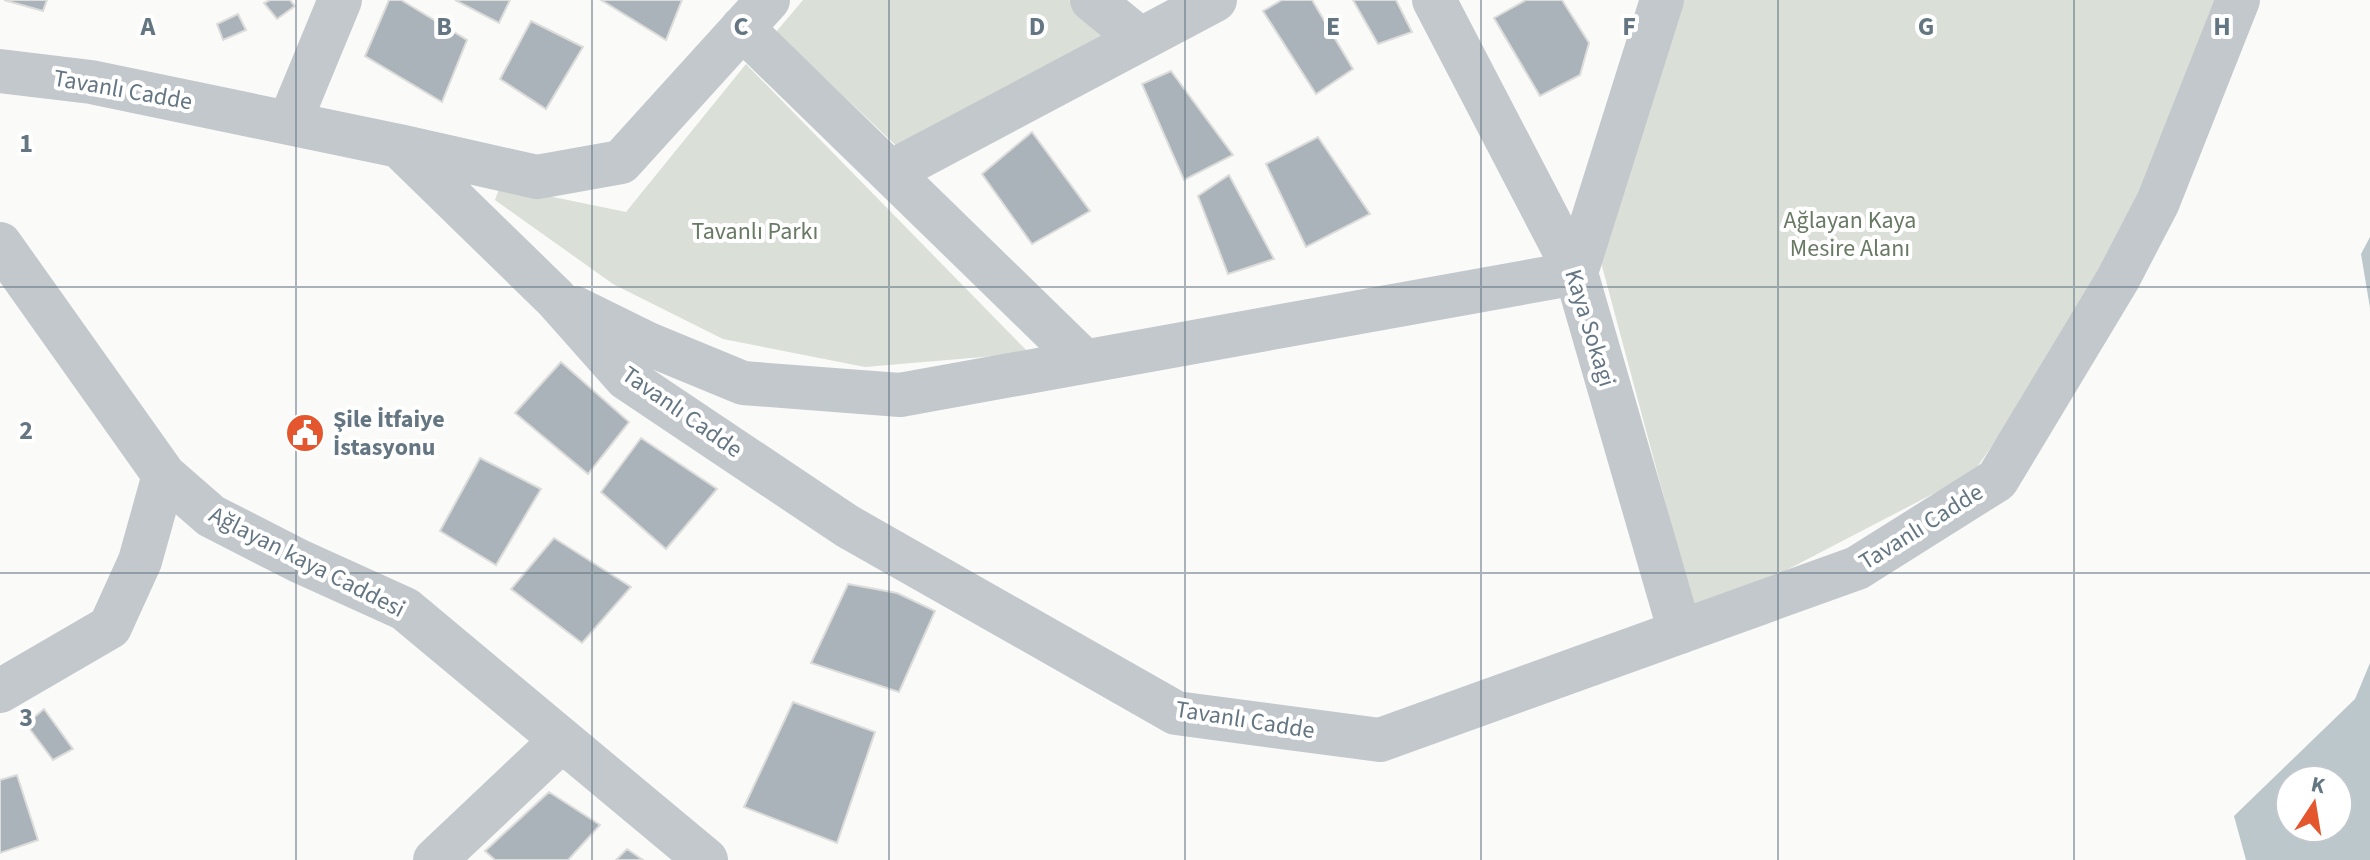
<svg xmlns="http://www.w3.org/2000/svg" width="2370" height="860" font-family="'Source Sans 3',sans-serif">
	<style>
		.green { fill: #dadfd7 }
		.water { fill: #bbc7cb; fill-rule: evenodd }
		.building { fill: #aab3b9; stroke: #dcdcda; stroke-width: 2 }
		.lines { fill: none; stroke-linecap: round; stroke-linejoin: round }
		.minor { stroke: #c3c8cc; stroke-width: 44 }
		.grid { fill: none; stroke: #657683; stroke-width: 2; stroke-opacity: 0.55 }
		.labels { text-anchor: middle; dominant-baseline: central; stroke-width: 8; stroke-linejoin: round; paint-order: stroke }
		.street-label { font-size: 24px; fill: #657683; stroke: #fff }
		.park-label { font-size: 24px; fill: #687a64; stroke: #fff }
		.poi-label { font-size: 24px; font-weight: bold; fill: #657683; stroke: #fff; text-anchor: start }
		.grid-label { font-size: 26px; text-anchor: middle; font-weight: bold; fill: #657683; stroke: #fff; stroke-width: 8; stroke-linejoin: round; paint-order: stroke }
	</style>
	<rect width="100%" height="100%" fill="#fafaf8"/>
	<path class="green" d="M 803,0 L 1069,0 L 1110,35 L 906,155 L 776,32 Z
		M 1679,0 L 2221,0 L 2135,209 L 2023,401 L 1973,473 L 1706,612 L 1692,602 L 1594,236 Z
		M 746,64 L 1029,353 L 865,367 L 723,339 L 613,284 L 495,200 L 500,186 L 626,212 Z"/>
	<path class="water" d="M 2370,237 L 2370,308 L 2361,254 Z
		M 2370,663 L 2370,860 L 2246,860 L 2234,816 L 2355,699 ZM 2338,780 L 2338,828 L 2290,828 L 2290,780 Z"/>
	<path class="building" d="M 4,0 L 47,0 L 43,11 Z
		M 270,0 L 290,0 L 295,6 L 277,19 L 264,3 Z
		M 389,0 L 401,0 L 467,40 L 442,102 L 365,56 Z
		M 455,0 L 510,0 L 499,23 Z
		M 601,0 L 682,0 L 666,40 Z
		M 1282,0 L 1312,0 L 1353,69 L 1316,94 L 1263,11 Z
		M 1353,0 L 1396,0 L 1412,32 L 1378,44 Z
		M 1526,0 L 1562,0 L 1589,43 L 1580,75 L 1540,96 L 1494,18 Z
		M 238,14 L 246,30 L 223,40 L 217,24 Z
		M 531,21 L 583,47 L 546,109 L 500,79 Z
		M 1171,71 L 1233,155 L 1184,180 L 1142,84 Z
		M 1032,132 L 1090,211 L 1032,244 L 982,174 Z
		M 1318,137 L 1370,214 L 1306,247 L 1266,164 Z
		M 1229,175 L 1274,259 L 1228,274 L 1198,196 Z
		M 561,362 L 629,422 L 588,474 L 515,413 Z
		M 641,438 L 717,489 L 666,549 L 601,492 Z
		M 480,458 L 541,489 L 496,565 L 440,531 Z
		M 554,538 L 631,587 L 582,643 L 511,589 Z
		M 848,584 L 897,593 L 935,611 L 899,692 L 811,663 Z
		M 793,702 L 875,732 L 837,843 L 744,807 Z
		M 44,709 L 73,749 L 53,760 L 26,724 Z
		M 17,775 L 38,840 L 0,853 L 0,780 Z
		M 549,792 L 600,825 L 568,860 L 495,860 L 485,851 Z
		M 627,849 L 643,860 L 616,860 Z"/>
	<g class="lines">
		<path class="minor" d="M 1092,0 L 1140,39
			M 1434,0 L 1576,273 L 1680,632
			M 742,28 L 1084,361
			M 0,71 L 91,82 L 399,146 L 555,298 L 626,378 L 847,526 L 1176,713 L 1380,740 L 1857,568 L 1997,480 L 2118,279 L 2158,202 L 2238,0
			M 290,121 L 340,0
			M 399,146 L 537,177 L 621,162 L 768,0
			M 891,172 L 1215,0
			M 0,244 L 164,475 L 211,516 L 299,561 L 405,609 L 706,860
			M 575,308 L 646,343 L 743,383 L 900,395 L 1576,273 L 1662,0
			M 0,691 L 110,627 L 140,561 L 164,475
			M 435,860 L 562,740"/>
	</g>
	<path class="grid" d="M 296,0 L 296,860M 592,0 L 592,860M 889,0 L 889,860M 1185,0 L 1185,860M 1481,0 L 1481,860M 1778,0 L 1778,860M 2074,0 L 2074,860M 0,287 L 2370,287M 0,573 L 2370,573"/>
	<defs>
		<symbol id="civic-disc" viewBox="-11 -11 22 22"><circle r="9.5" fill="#e4572e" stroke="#fff"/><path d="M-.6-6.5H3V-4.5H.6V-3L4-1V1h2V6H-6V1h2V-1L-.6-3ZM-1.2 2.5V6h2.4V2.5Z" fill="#fff"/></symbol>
	</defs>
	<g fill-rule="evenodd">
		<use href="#civic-disc" x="283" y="411" width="44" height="44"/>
	</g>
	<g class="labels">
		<g class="street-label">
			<text transform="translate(123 90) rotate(10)">Tavanlı Cadde</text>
			<text transform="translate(1590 328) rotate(73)">Kaya Sokagi</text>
			<text transform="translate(682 412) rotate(35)">Tavanlı Cadde</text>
			<text transform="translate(1921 527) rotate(-32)">Tavanlı Cadde</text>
			<text transform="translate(307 562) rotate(27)">Ağlayan kaya Caddesi</text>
			<text transform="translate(1245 720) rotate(9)">Tavanlı Cadde</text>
		</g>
		<g class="park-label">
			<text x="1850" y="220">Ağlayan Kaya<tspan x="1850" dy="28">Mesire Alanı</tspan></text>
			<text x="755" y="231">Tavanlı Parkı</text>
		</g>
		<g class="poi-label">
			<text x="333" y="419">Şile İtfaiye<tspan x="333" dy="28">İstasyonu</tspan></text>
		</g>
	</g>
	<g class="grid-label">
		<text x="148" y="35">A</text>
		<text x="444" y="35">B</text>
		<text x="741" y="35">C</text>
		<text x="1037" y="35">D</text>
		<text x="1333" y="35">E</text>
		<text x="1629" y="35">F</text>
		<text x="1926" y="35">G</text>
		<text x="2222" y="35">H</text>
		<text x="26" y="152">1</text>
		<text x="26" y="439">2</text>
		<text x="26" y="726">3</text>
	</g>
	<g transform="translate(2314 804) rotate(12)"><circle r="38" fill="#ffffff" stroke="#c1c8cd" stroke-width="2"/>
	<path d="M0-6L14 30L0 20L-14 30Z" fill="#e4572e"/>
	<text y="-12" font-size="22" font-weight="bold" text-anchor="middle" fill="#657683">K</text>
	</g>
</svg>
